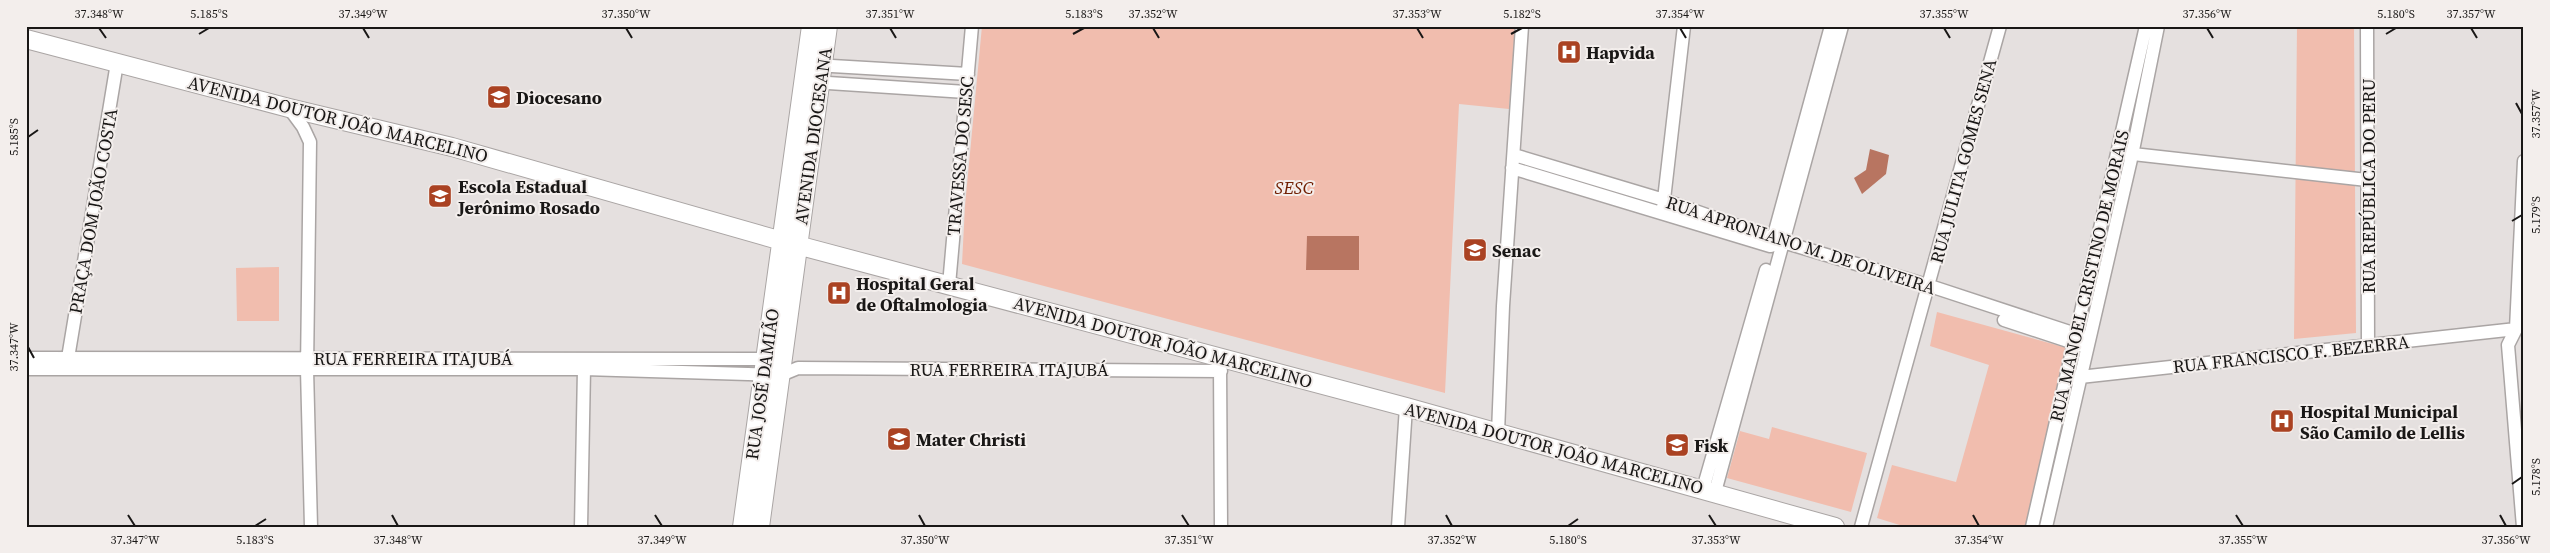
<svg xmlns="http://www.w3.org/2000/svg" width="2550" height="553" font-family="'Source Serif 4',serif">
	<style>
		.green { fill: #f1bdae }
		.water { fill: #b87561 }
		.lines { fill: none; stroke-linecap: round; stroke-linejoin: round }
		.street-casing { stroke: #aaa5a4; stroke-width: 15 }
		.secondary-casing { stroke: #aaa5a4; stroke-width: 20 }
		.street { stroke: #fff; stroke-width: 12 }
		.secondary { stroke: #fff; stroke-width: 18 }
		.ticks { fill: none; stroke: #191716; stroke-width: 2 }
		.labels { text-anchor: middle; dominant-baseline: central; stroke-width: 4; stroke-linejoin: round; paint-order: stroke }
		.poi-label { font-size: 18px; font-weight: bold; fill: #191716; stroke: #f3eeec; text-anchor: start }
		.street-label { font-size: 18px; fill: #191716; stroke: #f3eeec }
		.park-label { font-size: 18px; font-style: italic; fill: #711f02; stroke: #f3eeec }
		.neatline { fill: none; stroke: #191716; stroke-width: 2 }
		.ticks-label { font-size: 12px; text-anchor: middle; fill: #191716 }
	</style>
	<rect width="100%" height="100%" fill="#e5e0df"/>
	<path class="green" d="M 982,26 L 1516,26 L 1509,109 L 1459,104 L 1445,393 L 962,264 L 965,206 Z
		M 2297,26 L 2354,26 L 2356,333 L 2294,339 Z
		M 279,267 L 279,321 L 237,321 L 236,268 Z
		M 1937,312 L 2071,349 L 2028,527 L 1906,527 L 1877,518 L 1892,465 L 1956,482 L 1989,365 L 1930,346 Z
		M 1772,427 L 1867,453 L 1851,512 L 1727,478 L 1740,431 L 1769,439 Z"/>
	<path class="water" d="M 1870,149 L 1889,155 L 1886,174 L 1862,194 L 1854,178 L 1866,170 Z
		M 1307,236 L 1359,236 L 1359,270 L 1306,270 Z"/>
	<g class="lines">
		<defs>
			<path id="street" d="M 2367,26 L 2368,345
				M 815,65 L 968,74
				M 813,82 L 966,92
				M 289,108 L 303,127 L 310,142 L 307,369 L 311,527
				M 2124,153 L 2367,180
				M 1514,155 L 1664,200 L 1783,242 L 1930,286 L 2088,338
				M 1512,168 L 1770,246
				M 1663,208 L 1684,26
				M 1771,246 L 1831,26
				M 949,285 L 972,26
				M 2004,320 L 2086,347
				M 26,358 L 773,359
				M 68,358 L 117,63
				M 1220,364 L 1221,527
				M 26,369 L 584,369 L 781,375 L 798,368 L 1221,371
				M 2071,378 L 2516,329
				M 1498,433 L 1503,306 L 1522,26
				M 1703,489 L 1766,270
				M 1715,492 L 1842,26
				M 581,527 L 584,369
				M 1398,527 L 1406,407
				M 1861,527 L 2000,26
				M 2032,527 L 2146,26
				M 2046,527 L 2132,155 L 2158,26
				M 2523,527 L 2508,345 L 2516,329 L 2524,161"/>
			<path id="secondary" d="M 26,39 L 289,108 L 452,147 L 782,241 L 1406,407 L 1835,527
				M 742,527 L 811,26
				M 760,527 L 828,26"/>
		</defs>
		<use href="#street" class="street-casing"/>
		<use href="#secondary" class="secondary-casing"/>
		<use href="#street" class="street"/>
		<use href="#secondary" class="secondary"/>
	</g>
	<path class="ticks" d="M 99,28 L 106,38M 363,28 L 369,38M 626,28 L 632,38M 890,28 L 896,38M 1153,28 L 1159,38M 1417,28 L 1423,38M 1680,28 L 1686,38M 1944,28 L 1950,38M 2207,28 L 2213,38M 2471,28 L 2477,38M 199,34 L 209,28M 1073,34 L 1084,28M 1511,34 L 1522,28M 2386,34 L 2396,28M 2516,103 L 2522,114M 28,137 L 38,130M 2512,221 L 2522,215M 28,347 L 34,358M 2512,484 L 2522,477M 128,515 L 135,526M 392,515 L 398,526M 655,515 L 662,526M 919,515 L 925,526M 1182,515 L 1189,526M 1446,515 L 1452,526M 1709,515 L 1716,526M 1973,515 L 1979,526M 2236,515 L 2243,526M 2500,515 L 2506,526M 255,526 L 266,519M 1568,526 L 1578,519"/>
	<defs>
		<symbol id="hospital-square" viewBox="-11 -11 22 22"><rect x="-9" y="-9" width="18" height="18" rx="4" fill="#aa4222" stroke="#f3eeec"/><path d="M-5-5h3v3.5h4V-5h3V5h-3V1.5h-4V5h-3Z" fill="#fff"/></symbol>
		<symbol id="university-square" viewBox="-11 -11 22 22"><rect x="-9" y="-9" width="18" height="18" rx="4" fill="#aa4222" stroke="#f3eeec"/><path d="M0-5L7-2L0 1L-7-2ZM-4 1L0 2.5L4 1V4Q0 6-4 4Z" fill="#fff"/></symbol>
		<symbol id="school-square" viewBox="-11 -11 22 22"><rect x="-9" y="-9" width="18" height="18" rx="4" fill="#aa4222" stroke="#f3eeec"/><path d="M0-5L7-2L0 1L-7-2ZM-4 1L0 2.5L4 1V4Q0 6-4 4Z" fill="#fff"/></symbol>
	</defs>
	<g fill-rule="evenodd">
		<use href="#hospital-square" x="1555" y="38" width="28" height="28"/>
		<use href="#university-square" x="485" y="83" width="28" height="28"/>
		<use href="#school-square" x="426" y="182" width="28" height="28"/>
		<use href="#university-square" x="1461" y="236" width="28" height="28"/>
		<use href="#hospital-square" x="825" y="279" width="28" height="28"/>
		<use href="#hospital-square" x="2268" y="407" width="28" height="28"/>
		<use href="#university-square" x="885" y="425" width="28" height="28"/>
		<use href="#school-square" x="1663" y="431" width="28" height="28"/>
	</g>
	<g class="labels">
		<g class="poi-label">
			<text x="1586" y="52">Hapvida</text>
			<text x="516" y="97">Diocesano</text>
			<text x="458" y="186">Escola Estadual<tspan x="458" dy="21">Jerônimo Rosado</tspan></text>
			<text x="1492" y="250">Senac</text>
			<text x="856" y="283">Hospital Geral<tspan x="856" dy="21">de Oftalmologia</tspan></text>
			<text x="2300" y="411">Hospital Municipal<tspan x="2300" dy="21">São Camilo de Lellis</tspan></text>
			<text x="916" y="439">Mater Christi</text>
			<text x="1694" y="445">Fisk</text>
		</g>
		<g class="street-label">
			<text transform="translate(338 119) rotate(14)">AVENIDA DOUTOR JOÃO MARCELINO</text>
			<text transform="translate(813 136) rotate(-82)">AVENIDA DIOCESANA</text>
			<text transform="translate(960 156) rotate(-85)">TRAVESSA DO SESC</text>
			<text transform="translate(1963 161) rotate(-75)">RUA JULITA GOMES SENA</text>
			<text transform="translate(2368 186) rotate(-90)">RUA REPÚBLICA DO PERU</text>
			<text transform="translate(93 211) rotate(-80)">PRAÇA DOM JOÃO COSTA</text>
			<text transform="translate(1801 245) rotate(18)">RUA APRONIANO M. DE OLIVEIRA</text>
			<text transform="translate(2089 276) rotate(-77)">RUA MANOEL CRISTINO DE MORAIS</text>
			<text transform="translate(1163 342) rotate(15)">AVENIDA DOUTOR JOÃO MARCELINO</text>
			<text transform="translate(2291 354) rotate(-6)">RUA FRANCISCO F. BEZERRA</text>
			<text x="413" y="358">RUA FERREIRA ITAJUBÁ</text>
			<text x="1009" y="369">RUA FERREIRA ITAJUBÁ</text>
			<text transform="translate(762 384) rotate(-82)">RUA JOSÉ DAMIÃO</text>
			<text transform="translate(1554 448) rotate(15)">AVENIDA DOUTOR JOÃO MARCELINO</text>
		</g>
		<g class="park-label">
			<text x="1294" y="187">SESC</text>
		</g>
	</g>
	<rect width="2550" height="553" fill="none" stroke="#f3eeec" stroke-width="55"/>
	<rect x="28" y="28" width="2494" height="498" class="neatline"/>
	<g class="ticks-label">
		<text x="99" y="18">37.348°W</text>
		<text x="209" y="18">5.185°S</text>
		<text x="363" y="18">37.349°W</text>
		<text x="626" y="18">37.350°W</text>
		<text x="890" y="18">37.351°W</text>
		<text x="1084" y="18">5.183°S</text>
		<text x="1153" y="18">37.352°W</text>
		<text x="1417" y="18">37.353°W</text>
		<text x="1522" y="18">5.182°S</text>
		<text x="1680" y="18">37.354°W</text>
		<text x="1944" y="18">37.355°W</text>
		<text x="2207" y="18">37.356°W</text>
		<text x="2396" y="18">5.180°S</text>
		<text x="2471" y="18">37.357°W</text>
		<text transform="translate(2536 114) rotate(-90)" y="4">37.357°W</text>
		<text transform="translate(14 137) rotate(-90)" y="4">5.185°S</text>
		<text transform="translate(2536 215) rotate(-90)" y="4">5.179°S</text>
		<text transform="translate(14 347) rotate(-90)" y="4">37.347°W</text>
		<text transform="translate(2536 477) rotate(-90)" y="4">5.178°S</text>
		<text x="135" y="544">37.347°W</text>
		<text x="255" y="544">5.183°S</text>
		<text x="398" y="544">37.348°W</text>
		<text x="662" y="544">37.349°W</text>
		<text x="925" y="544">37.350°W</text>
		<text x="1189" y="544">37.351°W</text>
		<text x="1452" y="544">37.352°W</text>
		<text x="1568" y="544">5.180°S</text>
		<text x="1716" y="544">37.353°W</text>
		<text x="1979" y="544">37.354°W</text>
		<text x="2243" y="544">37.355°W</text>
		<text x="2506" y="544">37.356°W</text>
	</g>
</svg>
